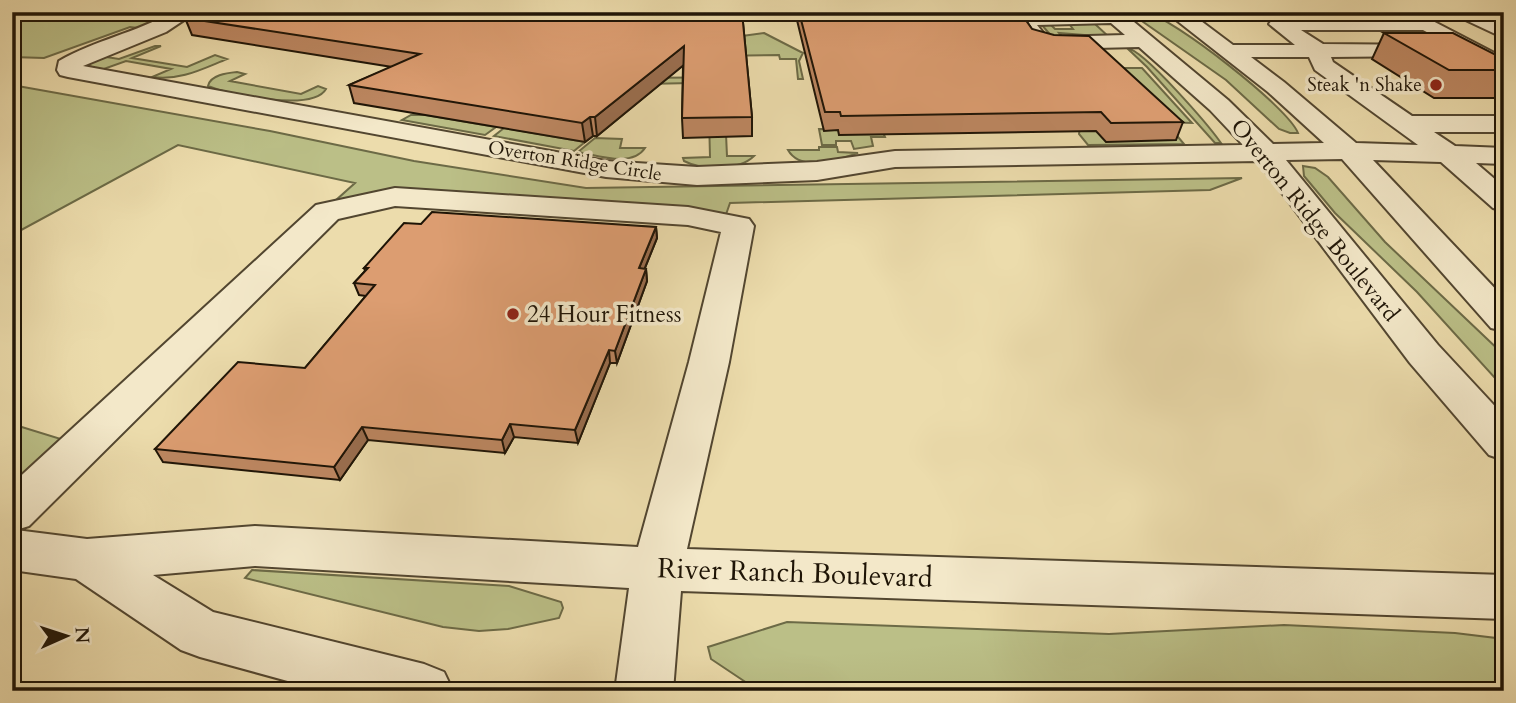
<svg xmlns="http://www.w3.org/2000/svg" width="1516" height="703" font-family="Cardo,serif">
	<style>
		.green { fill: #bbbf87; stroke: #6c6a46; stroke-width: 2 }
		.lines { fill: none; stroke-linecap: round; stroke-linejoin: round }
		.minor-casing { stroke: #524630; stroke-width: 4 }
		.minor { fill: #f3e8c9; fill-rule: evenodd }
		.wall { fill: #bd8761; stroke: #1e1406; stroke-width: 2 }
		.shaded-wall { fill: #9a6e4f; stroke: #1e1406; stroke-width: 2 }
		.building { fill: #dc9d71; stroke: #1e1406; stroke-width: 2 }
		.poi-dot { fill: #8f2418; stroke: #f3e8c9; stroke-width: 2.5 }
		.labels { text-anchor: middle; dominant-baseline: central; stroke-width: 7; stroke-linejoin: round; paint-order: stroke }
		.far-poi-label { font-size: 19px; fill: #1e1406; stroke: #f3e8c9; text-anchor: end }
		.far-street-label { font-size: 19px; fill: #1e1406; stroke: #f3e8c9 }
		.street-label { font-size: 23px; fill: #1e1406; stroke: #f3e8c9 }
		.poi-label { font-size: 23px; fill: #1e1406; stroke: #f3e8c9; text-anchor: start }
		.near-street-label { font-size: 28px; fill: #1e1406; stroke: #f3e8c9 }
	</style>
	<rect width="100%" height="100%" fill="#ecdcac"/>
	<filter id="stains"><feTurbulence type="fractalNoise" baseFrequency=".00286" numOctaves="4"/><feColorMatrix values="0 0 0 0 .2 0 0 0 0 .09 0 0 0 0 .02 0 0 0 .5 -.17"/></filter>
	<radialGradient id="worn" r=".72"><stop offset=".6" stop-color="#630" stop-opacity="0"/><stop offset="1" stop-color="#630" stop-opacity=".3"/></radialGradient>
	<path class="green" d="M 35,12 L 154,12 L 143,20 L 156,20 L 146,29 L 130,27 L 44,58 L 12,57 L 12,22 Z
		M 1129,12 C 1134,12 1141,11 1146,12 C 1174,19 1288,107 1298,133 L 1290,133 L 1279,129 L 1226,80 Z
		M 1048,22 L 1055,29 L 1073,29 L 1070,25 L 1072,24 L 1095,24 L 1109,37 L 1059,33 L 1064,39 L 1053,38 L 1041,24 Z
		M 764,33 L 803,53 L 799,61 L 803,79 L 798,79 L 796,59 L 780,59 L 779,55 L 643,57 L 639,78 L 740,77 L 740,82 L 644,84 L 641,88 L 629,78 C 626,62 636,56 648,48 L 652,38 L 742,36 Z
		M 155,46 L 161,46 L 132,58 L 187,67 L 215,55 L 227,59 C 202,69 180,81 152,77 L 171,69 L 126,61 L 101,70 L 86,65 L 100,56 L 119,59 Z
		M 1127,48 C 1144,50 1209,126 1221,143 L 1215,143 L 1147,67 Z
		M 1105,68 L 1142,68 L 1192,123 L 1159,122 Z
		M 237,72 L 245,74 L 230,81 L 301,94 L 318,86 L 326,89 C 313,112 229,95 208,86 C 210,75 227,73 237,72 Z
		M 12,85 L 270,131 L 414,161 L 586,188 L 1242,178 L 1210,190 L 730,203 L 723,223 L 335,201 L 355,183 L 178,145 L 12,235 Z
		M 725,112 L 727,156 L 754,156 C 739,171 701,170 684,161 L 683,158 L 710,157 L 709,117 Z
		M 411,115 L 426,115 L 496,127 L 485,135 L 402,120 Z
		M 1168,125 L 1184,144 L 1088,145 L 1079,134 L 1080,127 Z
		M 504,128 L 585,142 L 574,151 L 494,136 Z
		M 819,129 L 882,130 L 885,137 L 871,137 L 873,146 L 854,149 L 851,141 L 836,141 L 836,145 L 822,145 Z
		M 595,138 L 622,139 L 620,148 L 645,148 C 632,168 597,155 578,152 Z
		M 819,147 L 837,147 L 838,152 L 858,153 C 840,159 801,173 788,150 L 819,150 Z
		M 1303,166 L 1315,168 L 1328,177 L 1385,242 L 1504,355 L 1504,388 L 1417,292 L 1335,213 L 1304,176 Z
		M 12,424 L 64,440 L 12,513 Z
		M 252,570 L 509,586 L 561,602 L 563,608 L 559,618 L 508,629 L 479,631 L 443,627 L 245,578 Z
		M 787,622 L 1109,634 L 1284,625 L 1455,633 L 1504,639 L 1504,691 L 759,691 L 711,659 L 708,647 Z"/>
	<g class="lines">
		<defs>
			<path id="minor" d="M 172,12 L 196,12 L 166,32 L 83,66 L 606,161 L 697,167 L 817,162 L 895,151 L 1243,145 L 1210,110 L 1139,47 L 1051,49 L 1031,43 L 1015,24 L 1021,16 L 1035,13 L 1122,12 L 1228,100 L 1273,144 L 1324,143 L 1268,92 L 1166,12 L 1189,12 L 1233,45 L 1295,45 L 1269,24 L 1272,20 L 1279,18 L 1427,18 L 1504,58 L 1504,74 L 1423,30 L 1301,30 L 1323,44 L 1435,45 L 1438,50 L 1435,55 L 1427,56 L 1331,57 L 1333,62 L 1412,116 L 1504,116 L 1504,132 L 1434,132 L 1455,146 L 1504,148 L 1504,164 L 1476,163 L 1504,187 L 1504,211 L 1493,208 L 1441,162 L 1373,160 L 1504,298 L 1504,331 L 1491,328 L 1342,159 L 1286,160 L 1438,345 L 1504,416 L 1504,460 L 1489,455 L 1410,363 L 1258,161 L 895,167 L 817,180 L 697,185 L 606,177 L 68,77 L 60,75 L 57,70 L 59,61 C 95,40 136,33 172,12 ZM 1111,23 L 1125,35 L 1052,37 L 1045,35 L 1037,25 ZM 1251,57 L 1309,57 L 1315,70 L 1418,145 L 1356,143 L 1284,82 Z
				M 1454,12 L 1480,12 L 1504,24 L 1504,38 L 1457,16 Z
				M 395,188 L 688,207 L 749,219 L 754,226 L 729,362 L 687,549 L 1504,575 L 1504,619 L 681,591 L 673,691 L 615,691 L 629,588 L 255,566 L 153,575 L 213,612 L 424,664 L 444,672 L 453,691 L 324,691 L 200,657 L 181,650 L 76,579 L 12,570 L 12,484 L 316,205 ZM 395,206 L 688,225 L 721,232 L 689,362 L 638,547 L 255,526 L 87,539 L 16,530 L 29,526 L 338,219 Z"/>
		</defs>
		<use href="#minor" class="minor-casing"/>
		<use href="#minor" class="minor"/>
	</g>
	<path class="wall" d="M 742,12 L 752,117 L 752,136 L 683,138 L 682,118 L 683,65 L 597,136 L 593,136 L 585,142 L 354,103 L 349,85 L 392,67 L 192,35 L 185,18 Z
		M 795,12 L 1028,12 L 1021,13 L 1032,29 L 1183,122 L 1176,140 L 1106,142 L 1096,131 L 839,135 L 838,130 L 824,131 Z
		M 1304,12 L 1365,12 L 1364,15 L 1303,15 Z
		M 1384,33 L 1504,59 L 1504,98 L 1434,98 L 1372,59 Z
		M 421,224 L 656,227 L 657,238 L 645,268 L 646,269 L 647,281 L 617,363 L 610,363 L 578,443 L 514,437 L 505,453 L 368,440 L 340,480 L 163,462 L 155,449 L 305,368 L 366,296 L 359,295 L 354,283 L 365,271 L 364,268 Z"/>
	<path class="shaded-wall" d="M 684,46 L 685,64 L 597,136 L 595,117 Z
		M 590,117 L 593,136 L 585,142 L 582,123 Z
		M 656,227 L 657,238 L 640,280 L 639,268 Z
		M 646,269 L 647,281 L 617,363 L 615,351 Z
		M 609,350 L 610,363 L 578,443 L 575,430 Z
		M 510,424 L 514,437 L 505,453 L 502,440 Z
		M 362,427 L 368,440 L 340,480 L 334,467 Z"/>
	<path class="building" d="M 202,12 L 742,12 L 752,117 L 682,118 L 684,46 L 595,117 L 590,117 L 582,123 L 349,85 L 420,54 L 185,18 Z
		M 799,12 L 1020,12 L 1032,29 L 1054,35 L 1089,36 L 1183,122 L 1111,123 L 1101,112 L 841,116 L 840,112 L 825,112 Z
		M 1384,33 L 1453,33 L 1504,59 L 1504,70 L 1449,70 Z
		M 432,212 L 656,227 L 639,268 L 646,269 L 615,351 L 609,350 L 575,430 L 510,424 L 502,440 L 362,427 L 334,467 L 155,449 L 238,362 L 305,368 L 375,285 L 354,283 L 368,268 L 364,268 L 404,223 L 421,224 Z"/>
	<g class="poi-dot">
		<circle cx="1436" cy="85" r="7"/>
		<circle cx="513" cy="314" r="7"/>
	</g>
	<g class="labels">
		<g class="far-poi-label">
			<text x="1422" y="85">Steak 'n Shake</text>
		</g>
		<g class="far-street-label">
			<text transform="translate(575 161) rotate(9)">Overton Ridge Circle</text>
		</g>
		<g class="street-label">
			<text transform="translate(1315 220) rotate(51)">Overton Ridge Boulevard</text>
		</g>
		<g class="poi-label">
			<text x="527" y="314">24 Hour Fitness</text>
		</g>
		<g class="near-street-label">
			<text transform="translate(795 573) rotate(2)">River Ranch Boulevard</text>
		</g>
	</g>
	<rect width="1516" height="703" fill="none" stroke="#ecdcac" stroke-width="42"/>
	<rect x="14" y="14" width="1488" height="675" fill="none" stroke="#1e1406" stroke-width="3.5"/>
	<rect x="21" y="21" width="1474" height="661" fill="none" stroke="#1e1406" stroke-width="2"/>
	<g transform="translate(66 636) rotate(87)" stroke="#f3e8c9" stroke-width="5" paint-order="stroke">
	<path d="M0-5L12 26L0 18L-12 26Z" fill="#1e1406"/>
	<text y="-10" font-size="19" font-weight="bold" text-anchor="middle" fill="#1e1406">N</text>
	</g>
	<rect width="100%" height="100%" filter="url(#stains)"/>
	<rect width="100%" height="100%" fill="url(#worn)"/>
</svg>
